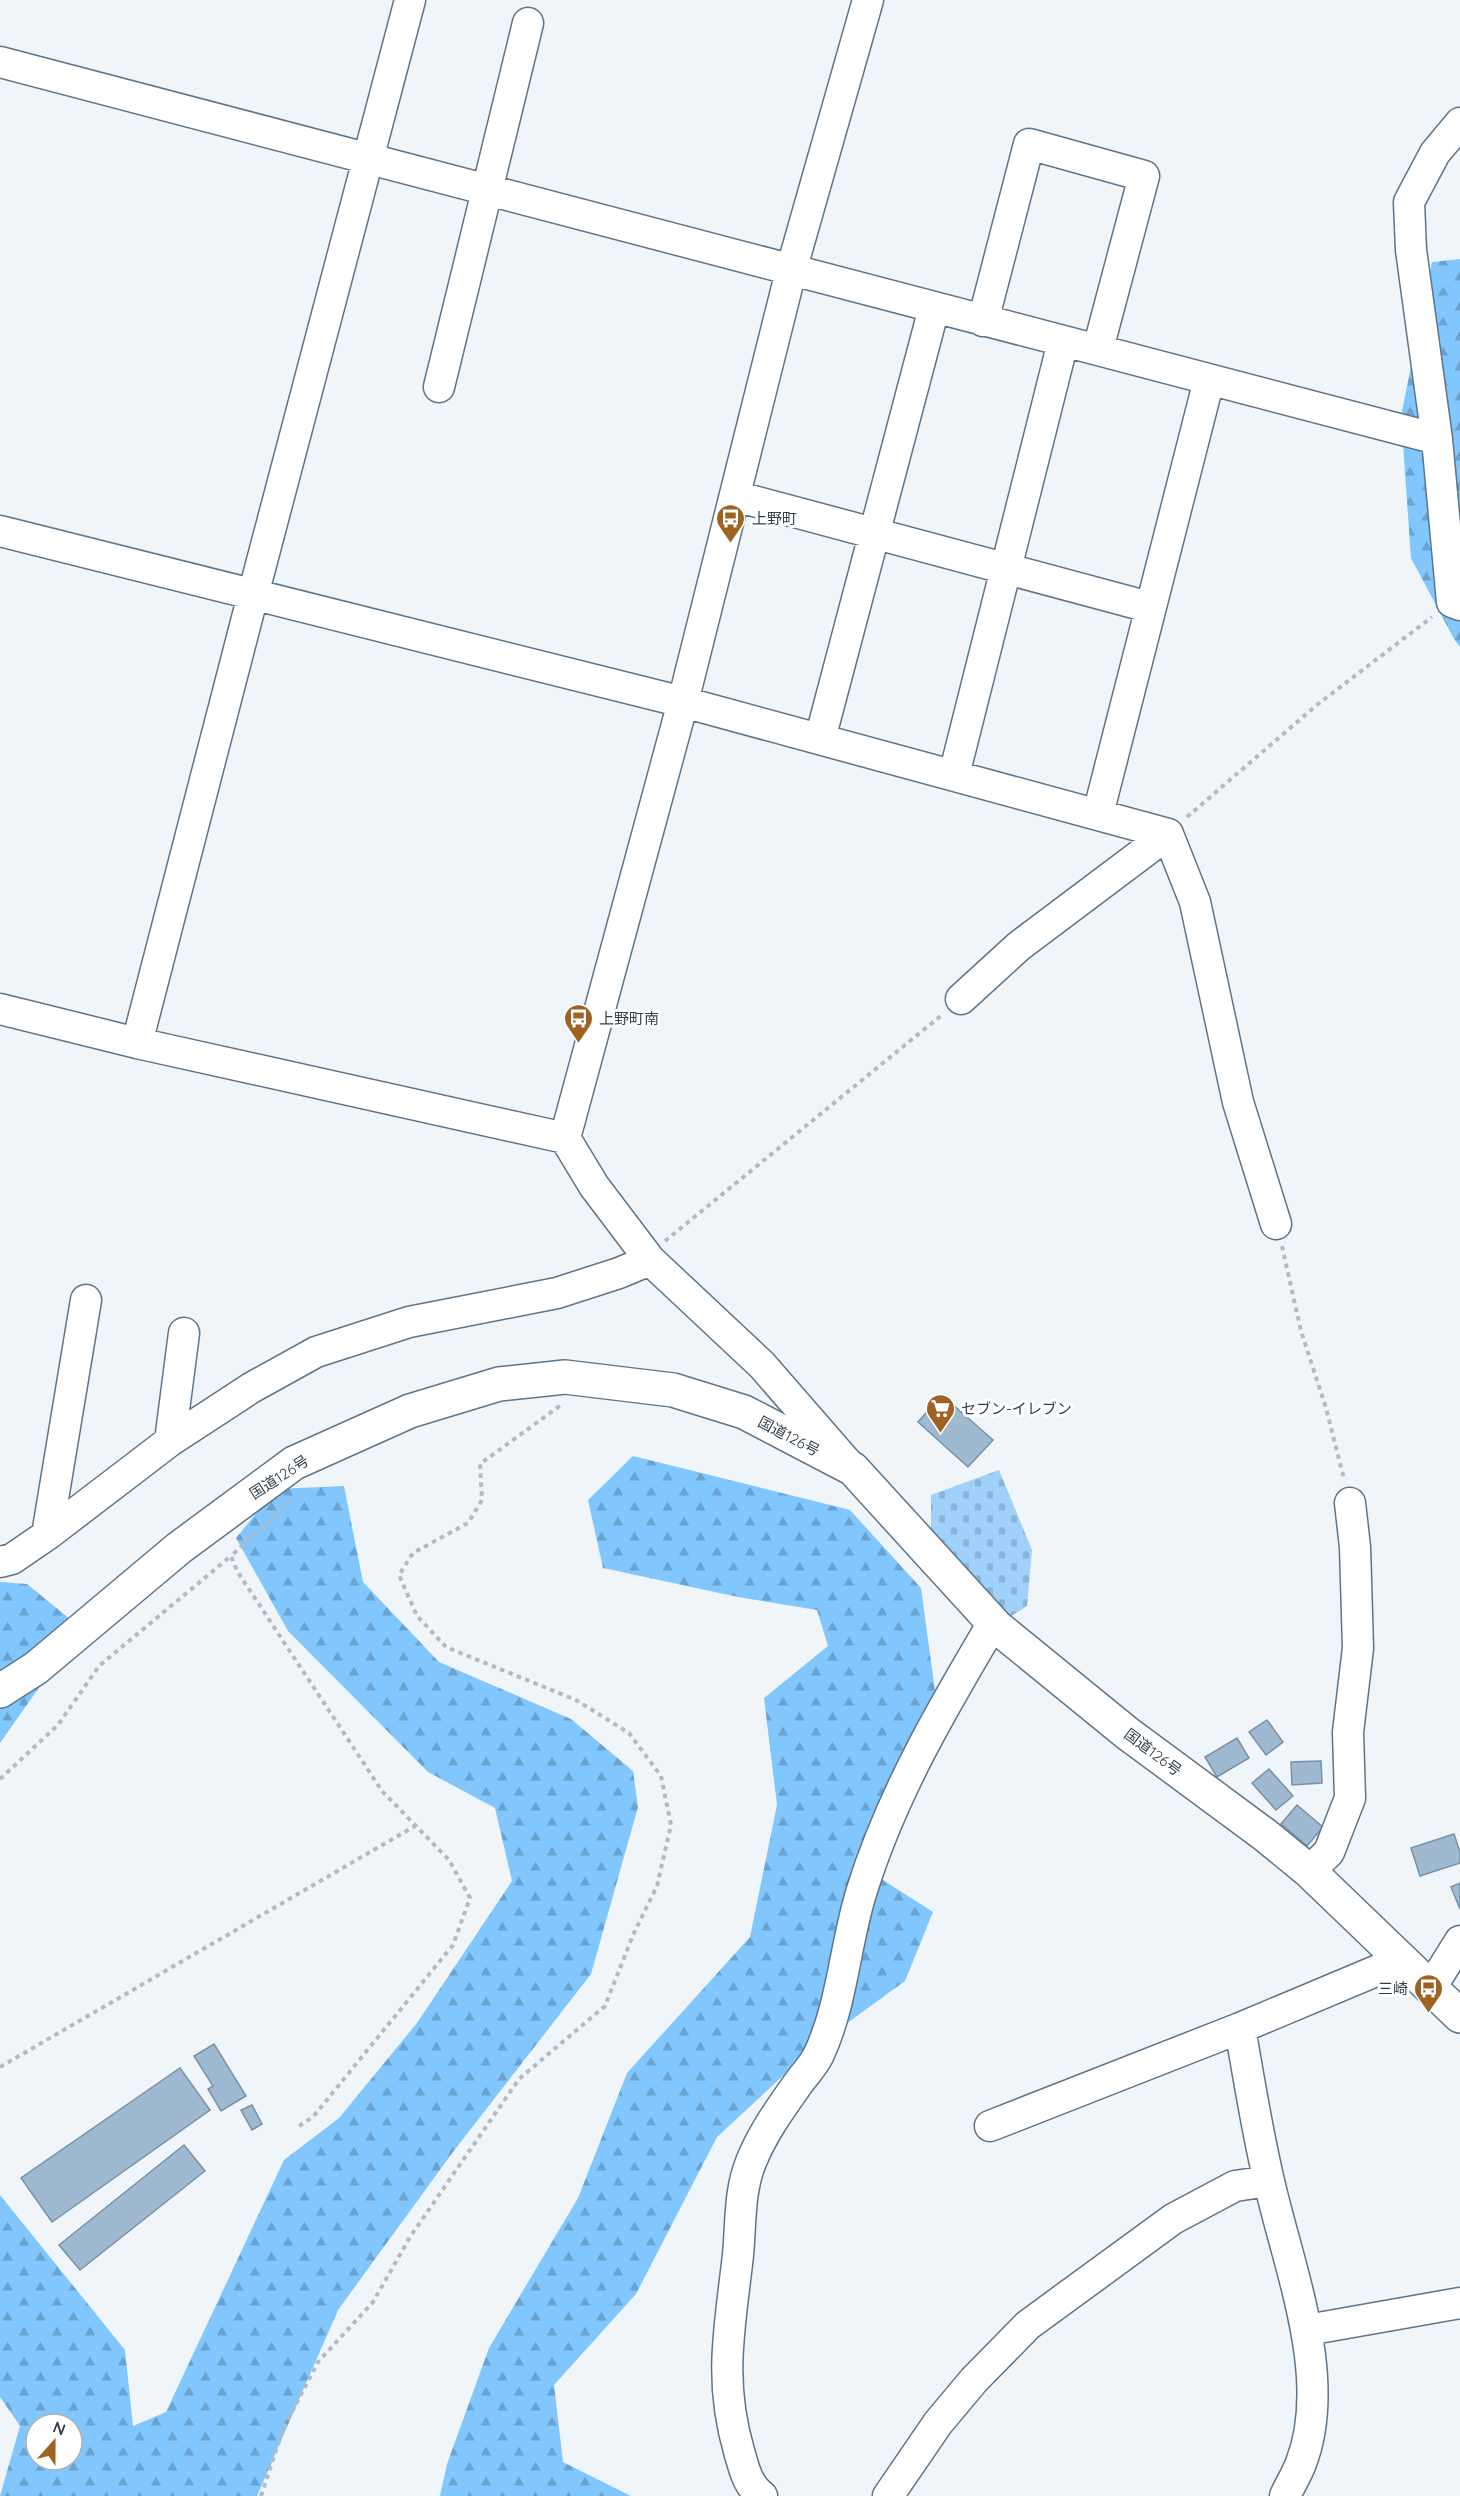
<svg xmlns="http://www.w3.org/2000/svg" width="1460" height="2496" font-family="Quicksand,'Noto Sans JP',sans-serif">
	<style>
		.forest { fill: url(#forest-firs); fill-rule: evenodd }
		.cemetery { fill: url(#cemetery-stones) }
		.building { fill: #9fbad0; stroke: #7891a7; stroke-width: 1.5 }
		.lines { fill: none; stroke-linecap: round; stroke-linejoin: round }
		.minor-casing { stroke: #5c7589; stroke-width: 33 }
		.highway-casing { stroke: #5c7589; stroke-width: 36 }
		.path { stroke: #b4bac1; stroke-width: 4; stroke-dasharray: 4.5 4.5; stroke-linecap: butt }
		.minor { stroke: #fff; stroke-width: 30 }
		.highway { stroke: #fff; stroke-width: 33 }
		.labels { text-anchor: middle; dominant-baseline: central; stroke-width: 6; stroke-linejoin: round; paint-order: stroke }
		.poi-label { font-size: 15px; fill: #333e47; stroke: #fff; text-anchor: start }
		.street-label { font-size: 15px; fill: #333e47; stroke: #fff }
	</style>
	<defs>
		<pattern id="forest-firs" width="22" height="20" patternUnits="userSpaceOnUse" patternTransform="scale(1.5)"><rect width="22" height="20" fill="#81c7fe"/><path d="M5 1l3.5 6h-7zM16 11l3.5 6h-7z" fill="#6aa3cf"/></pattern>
		<pattern id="cemetery-stones" width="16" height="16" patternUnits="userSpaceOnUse" patternTransform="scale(1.5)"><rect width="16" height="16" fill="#a0d1fa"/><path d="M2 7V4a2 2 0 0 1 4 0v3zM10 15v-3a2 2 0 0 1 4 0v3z" fill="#8ab4d8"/></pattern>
	</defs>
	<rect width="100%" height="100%" fill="#f0f5fa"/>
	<path class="forest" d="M 1460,259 L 1460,647 L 1454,639 L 1411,558 L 1401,416 L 1432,262 Z
		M 633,1456 L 850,1510 L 921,1588 L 935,1691 L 887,1819 L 872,1873 L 933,1912 L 905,1981 L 813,2048 L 717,2137 L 636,2294 L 554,2385 L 563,2462 L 631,2496 L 440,2496 L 447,2464 L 489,2348 L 578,2198 L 627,2073 L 750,1937 L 777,1805 L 764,1698 L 828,1646 L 817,1610 L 738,1597 L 603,1568 L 588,1500 Z
		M 344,1486 L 363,1582 L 439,1662 L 571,1719 L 633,1771 L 638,1807 L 591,1974 L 453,2152 L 338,2310 L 257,2496 L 0,2496 L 20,2426 L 0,2397 L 0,2195 L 125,2350 L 133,2426 L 166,2412 L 284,2160 L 339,2118 L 417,2023 L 512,1881 L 495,1808 L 428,1772 L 288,1631 L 236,1538 L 276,1489 ZM 36,2424 L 72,2424 L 72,2460 L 36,2460 Z
		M 0,1582 L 27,1584 L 81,1628 L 0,1743 Z"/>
	<path class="cemetery" d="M 999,1470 L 1032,1550 L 1027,1606 L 1007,1619 L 931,1535 L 931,1495 Z"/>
	<path class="building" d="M 942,1395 L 993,1440 L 968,1467 L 918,1422 Z
		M 1267,1720 L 1283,1742 L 1266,1755 L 1249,1732 Z
		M 1237,1738 L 1249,1758 L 1217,1777 L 1205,1757 Z
		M 1321,1761 L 1322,1783 L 1292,1785 L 1291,1762 Z
		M 1269,1769 L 1293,1796 L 1276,1810 L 1252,1783 Z
		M 1297,1805 L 1323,1827 L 1307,1846 L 1281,1824 Z
		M 1454,1834 L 1460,1852 L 1460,1863 L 1420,1876 L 1411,1848 Z
		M 1460,1883 L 1460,1909 L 1451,1887 Z
		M 214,2044 L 246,2096 L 221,2111 L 208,2089 L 213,2086 L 194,2056 Z
		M 180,2068 L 210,2110 L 52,2222 L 21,2178 Z
		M 252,2105 L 262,2124 L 252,2130 L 241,2110 Z
		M 184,2145 L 205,2171 L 80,2270 L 59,2245 Z"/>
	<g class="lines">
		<defs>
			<path id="minor" d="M 0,62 L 1437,439
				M 1460,123 L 1435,153 L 1409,202 L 1411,250 L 1437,439 L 1452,602 L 1460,605
				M 983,321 L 1029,144 L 1144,176 L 1098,349
				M 439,387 L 528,23
				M 735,496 L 1149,607
				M 0,531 L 683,702 L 1168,834
				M 820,739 L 934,308
				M 954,775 L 1063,342
				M 1098,814 L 1209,380
				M 1168,834 L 1195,902 L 1238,1102 L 1276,1224
				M 961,999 L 1019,946 L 1168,834
				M 0,1009 L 137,1043 L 565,1138
				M 137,1043 L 253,595 L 410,0
				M 170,1441 L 184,1333
				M 849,1465 L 762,1365 L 650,1260 L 594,1186 L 565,1138 L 683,702 L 791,271 L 868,0
				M 47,1535 L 86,1300
				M 0,1562 L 12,1559 L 47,1535 L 170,1441 L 251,1388 L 316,1352 L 409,1322 L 557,1293 L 619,1273 L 650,1260
				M 1309,1871 L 1329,1852 L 1350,1798 L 1348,1732 L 1358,1648 L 1355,1547 L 1350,1503
				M 1430,1989 L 1460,1941
				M 1240,2028 C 1249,2079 1257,2131 1269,2181 C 1288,2266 1334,2378 1301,2463 C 1297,2474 1290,2485 1285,2496
				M 990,2126 L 1240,2028 L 1402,1960
				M 1307,2330 L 1460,2303
				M 762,2496 C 747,2485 744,2468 739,2451 C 718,2379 730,2327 738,2255 C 741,2223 739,2191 751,2162 C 762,2134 780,2109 797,2085 C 804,2075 814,2065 819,2054 C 843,2002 845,1943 862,1890 C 892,1794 942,1709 993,1623
				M 888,2496 L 938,2423 L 974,2380 L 1028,2325 L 1173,2219 L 1235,2186 L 1269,2181"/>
			<path id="highway" d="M 0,1691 L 36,1668 L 179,1548 L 294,1463 L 410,1411 L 499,1384 L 565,1377 L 673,1390 L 744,1412 L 853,1469 L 997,1627 L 1127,1733 L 1265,1835 L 1309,1871 L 1460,2016"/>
		</defs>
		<use href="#minor" class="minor-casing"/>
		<use href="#highway" class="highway-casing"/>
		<path class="path" d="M 1187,817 L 1318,704 L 1432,617
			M 665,1241 L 943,1014
			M 1282,1246 L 1301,1331 L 1326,1408 L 1344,1479
			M 290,1502 L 231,1556 L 237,1571 L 382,1791 L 449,1860 L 470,1898 L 453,1945 L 313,2117 L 296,2128
			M 0,1779 L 58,1725 L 99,1666 L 231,1556
			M 0,2067 L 415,1826
			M 261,2496 L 283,2429 L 318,2362 L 373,2302 L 410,2237 L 519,2079 L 605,2006 L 633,1935 L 657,1886 L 671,1825 L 661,1776 L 629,1733 L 576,1700 L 446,1647 L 417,1616 L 399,1575 L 413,1553 L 468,1523 L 482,1500 L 480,1464 L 561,1405"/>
		<use href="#minor" class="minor"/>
		<use href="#highway" class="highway"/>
	</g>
	<defs>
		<symbol id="bus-pin" viewBox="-11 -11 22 30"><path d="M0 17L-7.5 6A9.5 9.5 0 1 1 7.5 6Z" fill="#9e6323" stroke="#fff"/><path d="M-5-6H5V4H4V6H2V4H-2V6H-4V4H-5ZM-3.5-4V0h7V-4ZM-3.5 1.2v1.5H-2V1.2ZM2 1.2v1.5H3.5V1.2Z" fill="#fff"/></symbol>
		<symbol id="supermarket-pin" viewBox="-11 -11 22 30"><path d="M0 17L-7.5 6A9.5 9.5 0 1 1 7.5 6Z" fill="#9e6323" stroke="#fff"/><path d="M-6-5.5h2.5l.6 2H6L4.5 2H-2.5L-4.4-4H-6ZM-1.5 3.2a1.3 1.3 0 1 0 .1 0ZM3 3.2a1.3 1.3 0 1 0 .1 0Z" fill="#fff"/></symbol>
	</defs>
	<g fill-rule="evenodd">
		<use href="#bus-pin" x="714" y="502" width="33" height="45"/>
		<use href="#bus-pin" x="562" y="1002" width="33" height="45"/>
		<use href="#supermarket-pin" x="924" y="1392" width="33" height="45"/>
		<use href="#bus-pin" x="1412" y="1972" width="33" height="45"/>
	</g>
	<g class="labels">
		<g class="poi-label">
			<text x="752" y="518">上野町</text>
			<text x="599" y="1018">上野町南</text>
			<text x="961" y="1408">セブン-イレブン</text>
			<text x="1408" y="1988" text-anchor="end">三崎</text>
		</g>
		<g class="street-label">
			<text transform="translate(789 1436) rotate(28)">国道126号</text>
			<text transform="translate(279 1477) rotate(-33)">国道126号</text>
			<text transform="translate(1153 1752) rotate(37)">国道126号</text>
		</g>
	</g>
	<g transform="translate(54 2442) rotate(21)"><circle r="28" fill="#ffffff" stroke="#adb2b5" stroke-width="1.5"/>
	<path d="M0-4.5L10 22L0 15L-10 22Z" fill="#9e6323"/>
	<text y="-9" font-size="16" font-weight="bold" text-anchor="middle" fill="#333e47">N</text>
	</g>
</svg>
